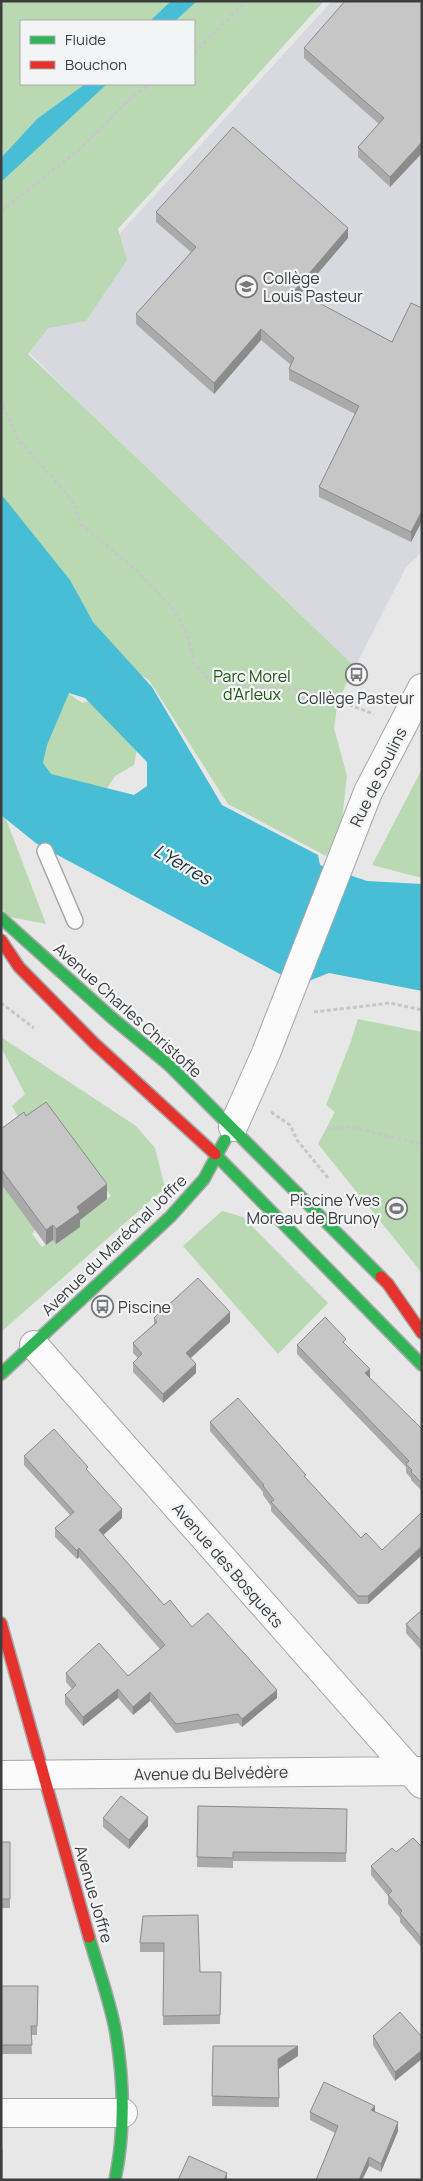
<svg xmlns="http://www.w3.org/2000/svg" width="423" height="2181" font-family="Manrope,sans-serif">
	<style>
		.built { fill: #d8d9de }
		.green { fill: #b9d9b3; fill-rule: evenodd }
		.water { fill: #47bed6; fill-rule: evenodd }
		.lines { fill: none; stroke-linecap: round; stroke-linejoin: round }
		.lane-casing { stroke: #a7a7a8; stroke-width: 18 }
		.street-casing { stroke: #a7a7a8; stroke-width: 30 }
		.fast-casing { stroke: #a7a7a8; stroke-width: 14 }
		.jam-casing { stroke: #a7a7a8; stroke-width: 14 }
		.path { stroke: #c7c7c8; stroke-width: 3; stroke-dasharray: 4 2.5; stroke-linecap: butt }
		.lane { stroke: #fbfbfb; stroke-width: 15 }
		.street { stroke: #fbfbfb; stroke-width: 28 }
		.fast { stroke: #30b455; stroke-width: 11 }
		.jam { stroke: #e5322d; stroke-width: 11 }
		.wall { fill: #abaaaa }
		.shaded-wall { fill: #8b8b8b }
		.building { fill: #c7c6c6; stroke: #8b8b8b }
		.labels { text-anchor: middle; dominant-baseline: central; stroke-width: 4.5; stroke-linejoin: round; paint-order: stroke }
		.poi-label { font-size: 16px; fill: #3d3d3d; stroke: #f3f4f6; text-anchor: start }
		.park-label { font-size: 16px; fill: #1b590d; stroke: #f3f4f6 }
		.street-label { font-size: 16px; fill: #3d3d3d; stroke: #f3f4f6 }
		.water-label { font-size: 18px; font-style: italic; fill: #172e34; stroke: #f3f4f6 }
	</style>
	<rect width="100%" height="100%" fill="#e7e7e7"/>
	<path class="built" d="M 332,1 L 422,1 L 422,552 L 406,567 L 355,667 L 321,650 L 20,343 Z"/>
	<path class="green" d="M 1,1 L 324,1 L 118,229 L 127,260 L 86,321 L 48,328 L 28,354 L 355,667 L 338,701 L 334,728 L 347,776 L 341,828 L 326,856 L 228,804 L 149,680 L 86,643 L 1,551 ZM 21,21 L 194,21 L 194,84 L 21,84 Z
		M 68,693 L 82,703 L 93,700 L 137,749 L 134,765 L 115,776 L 104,793 L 44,791 L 35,754 Z
		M 422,769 L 422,878 L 372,865 Z
		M 1,812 L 6,819 L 46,924 L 10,917 L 1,908 Z
		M 358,1019 L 422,1032 L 422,1273 L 318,1144 L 335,1112 L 326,1105 L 351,1041 Z
		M 1,1037 L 136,1126 L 155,1148 L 165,1188 L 1,1332 L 1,1184 L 35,1230 L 32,1234 L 42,1247 L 53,1240 L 57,1243 L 79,1227 L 77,1222 L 111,1196 L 100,1182 L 24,1127 L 12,1106 L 25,1094 L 1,1047 Z
		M 222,1211 L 243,1217 L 328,1303 L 278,1354 L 183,1246 Z"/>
	<path class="water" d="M 171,1 L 197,1 L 175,21 L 150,21 Z
		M 85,84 L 107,84 L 1,182 L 1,158 L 37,119 Z
		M 1,494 L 70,580 L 93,622 L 152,687 L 222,805 L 318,855 L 320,865 L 367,881 L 422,884 L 422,991 L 329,973 L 301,984 L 291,980 L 37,844 L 1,815 ZM 69,693 L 85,698 L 147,762 L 147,786 L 134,795 L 51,774 L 43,763 L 47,745 Z"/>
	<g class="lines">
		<defs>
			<path id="lane" d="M 45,851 L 75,921"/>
			<path id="street" d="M 233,1127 L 266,1053 L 368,792 L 422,688
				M 34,1345 L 422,1784
				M 1,1775 L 422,1771
				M 1,2113 L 123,2113"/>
			<path id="fast" d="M 1,918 L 111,1017 L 169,1065 L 381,1277
				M 215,1154 L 422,1365
				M 1,1374 L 171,1216 L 204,1179 L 225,1140
				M 89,1937 C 98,1968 111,2004 116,2034 C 124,2082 125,2132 115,2180"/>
			<path id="jam" d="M 1,940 L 19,967 L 94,1043 L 215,1154
				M 381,1277 L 388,1284 L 422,1333
				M 1,1623 L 89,1937"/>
		</defs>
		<use href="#lane" class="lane-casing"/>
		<use href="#street" class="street-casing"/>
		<use href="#fast" class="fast-casing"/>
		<use href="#jam" class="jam-casing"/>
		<path class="path" d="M 194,53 L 246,1
			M 1,211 L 81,148 L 132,97 L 151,84
			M 1,400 L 18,439 L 73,501 L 81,524 L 137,571 L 170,605 L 187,633 L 194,663 L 211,682 L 255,688 L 309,690 L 374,714
			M 1,1003 L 34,1028
			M 314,1012 L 390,1003 L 422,1010
			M 271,1112 L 290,1125 L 297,1140 L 328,1178
			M 327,1128 L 351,1127 L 422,1144"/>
		<use href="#lane" class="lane"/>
		<use href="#street" class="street"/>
		<use href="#fast" class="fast"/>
		<use href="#jam" class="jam"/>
	</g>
	<path class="wall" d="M 422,1 L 422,153 L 390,187 L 358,157 L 358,147 L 379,124 L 304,58 L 304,48 Z
		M 156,212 L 348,238 L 301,293 L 392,342 L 422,308 L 422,521 L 411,542 L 319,497 L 319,487 L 355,414 L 289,380 L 289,369 L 291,365 L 261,340 L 214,394 L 136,324 L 136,314 L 191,252 L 156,222 Z
		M 26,1116 L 107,1199 L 80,1220 L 80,1227 L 56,1244 L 53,1240 L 46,1245 L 1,1184 L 1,1129 Z
		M 154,1318 L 230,1322 L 191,1358 L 196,1373 L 163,1403 L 133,1372 L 133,1363 L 138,1358 L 133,1353 L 133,1343 L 154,1324 Z
		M 297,1345 L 346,1345 L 370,1378 L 422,1429 L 422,1491 L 411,1480 L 411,1478 L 406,1473 L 406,1467 L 297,1354 Z
		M 210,1422 L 306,1478 L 361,1538 L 382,1550 L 368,1604 L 358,1604 L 271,1511 L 271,1506 L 263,1495 L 263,1492 L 210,1431 Z
		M 24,1456 L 88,1472 L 122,1518 L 103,1535 L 164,1605 L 192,1627 L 277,1698 L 242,1727 L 238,1723 L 176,1733 L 150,1701 L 133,1715 L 118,1698 L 83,1726 L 65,1704 L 65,1695 L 72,1689 L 66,1682 L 66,1673 L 128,1676 L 160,1649 L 79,1557 L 77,1559 L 55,1537 L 55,1528 L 70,1515 L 24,1465 Z
		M 422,1610 L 422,1651 L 406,1633 L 406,1624 Z
		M 198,1806 L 347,1809 L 346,1862 L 233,1861 L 233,1868 L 197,1867 Z
		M 103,1818 L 148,1826 L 129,1849 L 103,1827 Z
		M 1,1842 L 10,1842 L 10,1908 L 1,1908 Z
		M 422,1847 L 422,1948 L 400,1922 L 400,1918 L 388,1904 L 388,1896 L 371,1875 L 371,1866 L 396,1852 Z
		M 143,1916 L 200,1972 L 221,1972 L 220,2024 L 163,2025 L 164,1952 L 140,1952 L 140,1943 Z
		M 1,1986 L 38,1986 L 37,2035 L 31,2035 L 32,2054 L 1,2054 Z
		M 373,2036 L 422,2037 L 395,2081 L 373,2045 Z
		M 213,2046 L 298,2056 L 279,2069 L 279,2107 L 212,2106 Z
		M 310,2112 L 375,2112 L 398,2131 L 381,2172 L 369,2166 L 362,2180 L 316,2180 L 335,2133 L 310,2120 Z"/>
	<path class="shaded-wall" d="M 422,142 L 422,153 L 390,187 L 390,177 Z
		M 348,228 L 348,238 L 295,300 L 295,290 Z
		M 261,329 L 261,340 L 214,394 L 214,383 Z
		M 422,511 L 422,521 L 411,542 L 411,532 Z
		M 107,1184 L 107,1199 L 80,1220 L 80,1227 L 56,1244 L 56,1229 L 77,1207 Z
		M 53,1225 L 53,1240 L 46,1245 L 46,1230 Z
		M 230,1312 L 230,1322 L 186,1362 L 186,1353 Z
		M 196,1364 L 196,1373 L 163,1403 L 163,1394 Z
		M 370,1369 L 370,1378 L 365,1373 Z
		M 122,1509 L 122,1518 L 99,1539 L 99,1530 Z
		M 422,1546 L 422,1555 L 368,1604 L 368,1596 Z
		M 79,1548 L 79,1557 L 77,1559 L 77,1551 Z
		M 118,1689 L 118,1698 L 83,1726 L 83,1717 Z
		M 277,1690 L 277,1698 L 242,1727 L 242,1719 Z
		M 150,1692 L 150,1701 L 133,1715 L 133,1707 Z
		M 148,1817 L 148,1826 L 129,1849 L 129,1840 Z
		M 298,2046 L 298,2056 L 278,2069 L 278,2059 Z
		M 422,2050 L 422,2059 L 395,2081 L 395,2072 Z
		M 375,2106 L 375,2115 L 371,2110 Z
		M 398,2122 L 398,2131 L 381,2172 L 381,2164 Z
		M 369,2157 L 369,2166 L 362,2180 L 359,2180 Z
		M 227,2173 L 227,2180 L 224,2180 Z"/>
	<path class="building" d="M 345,1 L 422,1 L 422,142 L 390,177 L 358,147 L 384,118 L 304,48 Z
		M 233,127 L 348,228 L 295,290 L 392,342 L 411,303 L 422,308 L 422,511 L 411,532 L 319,487 L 359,406 L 289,369 L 294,358 L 261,329 L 214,383 L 136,314 L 196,247 L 156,212 Z
		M 46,1102 L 107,1184 L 77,1207 L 80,1212 L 56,1229 L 53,1225 L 46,1230 L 1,1169 L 1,1129 L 24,1112 L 26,1116 Z
		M 198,1278 L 230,1312 L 186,1353 L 196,1364 L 163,1394 L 133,1363 L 142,1354 L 133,1343 L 157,1322 L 154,1318 Z
		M 325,1317 L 346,1339 L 343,1342 L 370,1369 L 365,1373 L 422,1429 L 422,1483 L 411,1472 L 412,1470 L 406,1464 L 409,1461 L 297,1345 Z
		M 238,1398 L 306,1475 L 304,1476 L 361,1538 L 366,1533 L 382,1550 L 422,1512 L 422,1546 L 368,1596 L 358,1596 L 271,1502 L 274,1500 L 263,1486 L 264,1485 L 210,1422 Z
		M 54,1429 L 88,1467 L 86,1469 L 122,1509 L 99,1530 L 164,1605 L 170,1600 L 192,1627 L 208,1613 L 277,1690 L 242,1719 L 238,1714 L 176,1724 L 150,1692 L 133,1707 L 118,1689 L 83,1717 L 65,1695 L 76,1685 L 66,1673 L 99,1643 L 128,1676 L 165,1645 L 79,1548 L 77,1551 L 55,1528 L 74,1512 L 24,1456 Z
		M 422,1610 L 422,1642 L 406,1624 Z
		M 121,1796 L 148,1817 L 129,1840 L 103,1818 Z
		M 198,1806 L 347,1809 L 346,1853 L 233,1852 L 233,1858 L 197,1857 Z
		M 413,1838 L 422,1847 L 422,1939 L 400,1913 L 402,1911 L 388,1895 L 392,1891 L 371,1866 L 392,1848 L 396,1852 Z
		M 1,1842 L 10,1842 L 10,1899 L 1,1899 Z
		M 198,1915 L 200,1972 L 221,1972 L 220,2015 L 163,2016 L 164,1943 L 140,1943 L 143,1916 Z
		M 1,1986 L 38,1986 L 37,2026 L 31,2026 L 32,2045 L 1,2045 Z
		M 400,2012 L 422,2037 L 422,2050 L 395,2072 L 373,2036 Z
		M 213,2046 L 298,2046 L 278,2059 L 279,2098 L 212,2096 Z
		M 324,2082 L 375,2106 L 371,2110 L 398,2122 L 381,2164 L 369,2157 L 359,2180 L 316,2180 L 338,2126 L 310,2112 Z
		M 1,2149 L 2,2149 L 2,2180 L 1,2180 Z
		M 189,2156 L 227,2173 L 224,2180 L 178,2180 Z"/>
	<defs>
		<symbol id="school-ring" viewBox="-11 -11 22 22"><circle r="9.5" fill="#f3f4f6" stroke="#787878" stroke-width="1.5"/><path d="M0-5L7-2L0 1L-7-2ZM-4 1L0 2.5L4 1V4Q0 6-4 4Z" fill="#787878"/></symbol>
		<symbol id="bus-ring" viewBox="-11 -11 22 22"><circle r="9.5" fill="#f3f4f6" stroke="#787878" stroke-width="1.5"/><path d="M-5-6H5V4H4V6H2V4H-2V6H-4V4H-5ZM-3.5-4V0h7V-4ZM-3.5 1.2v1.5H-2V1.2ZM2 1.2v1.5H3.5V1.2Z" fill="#787878"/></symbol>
		<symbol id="stadium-ring" viewBox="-11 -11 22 22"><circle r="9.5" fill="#f3f4f6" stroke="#787878" stroke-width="1.5"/><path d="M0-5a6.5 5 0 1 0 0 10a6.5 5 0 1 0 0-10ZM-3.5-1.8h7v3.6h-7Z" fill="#787878"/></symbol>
	</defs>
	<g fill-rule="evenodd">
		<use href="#school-ring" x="234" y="274" width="25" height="25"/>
		<use href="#bus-ring" x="344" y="662" width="25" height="25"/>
		<use href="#stadium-ring" x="384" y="1196" width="25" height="25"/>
		<use href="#bus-ring" x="90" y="1294" width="25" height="25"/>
	</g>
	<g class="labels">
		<g class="poi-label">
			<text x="263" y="278">Collège<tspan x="263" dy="18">Louis Pasteur</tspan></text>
			<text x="356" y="698" text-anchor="middle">Collège Pasteur</text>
			<text x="380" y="1200" text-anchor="end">Piscine Yves<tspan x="380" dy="18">Moreau de Brunoy</tspan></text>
			<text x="118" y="1307">Piscine</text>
		</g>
		<g class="park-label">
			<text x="252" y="676">Parc Morel<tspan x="252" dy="18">d’Arleux</tspan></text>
		</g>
		<g class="street-label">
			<text transform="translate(378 777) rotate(-64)">Rue de Soulins</text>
			<text transform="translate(128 1010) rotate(42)">Avenue Charles Christofle</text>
			<text transform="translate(114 1245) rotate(-44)">Avenue du Maréchal Joffre</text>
			<text transform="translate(228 1565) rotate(49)">Avenue des Bosquets</text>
			<text transform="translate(211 1773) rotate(-1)">Avenue du Belvédère</text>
			<text transform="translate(94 1894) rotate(74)">Avenue Joffre</text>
		</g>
		<g class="water-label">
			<text transform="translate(183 864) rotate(30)">L'Yerres</text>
		</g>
	</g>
	<rect width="423" height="2181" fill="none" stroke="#3d3d3d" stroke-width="5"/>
	<rect x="20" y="20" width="175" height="65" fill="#f3f4f6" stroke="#aaabac"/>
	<rect x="30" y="36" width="25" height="8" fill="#30b455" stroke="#aaabac"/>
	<text x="65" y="45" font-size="15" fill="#3d3d3d">Fluide</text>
	<rect x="30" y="61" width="25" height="8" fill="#e5322d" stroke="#aaabac"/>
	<text x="65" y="70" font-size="15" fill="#3d3d3d">Bouchon</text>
</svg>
